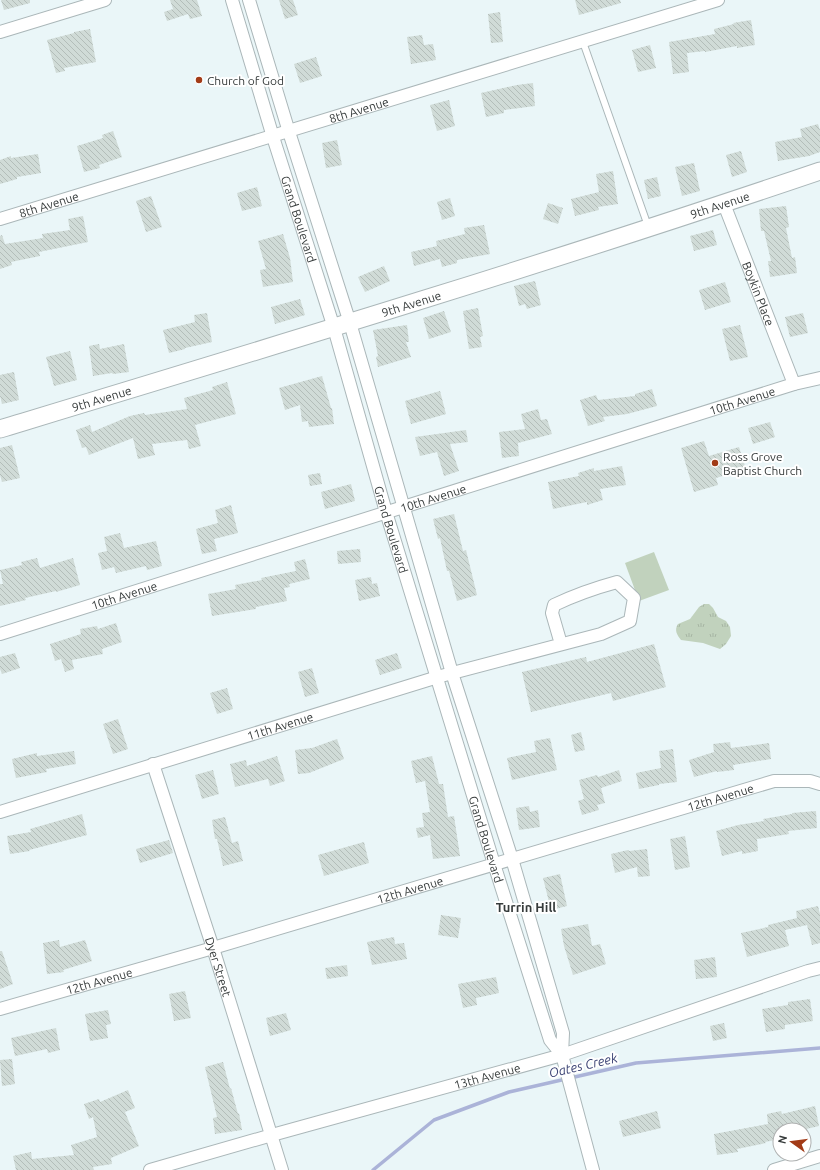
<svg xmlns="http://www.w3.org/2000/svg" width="820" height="1170" font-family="Ubuntu,sans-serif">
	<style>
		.grass { fill: url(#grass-tufts) }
		.garden { fill: #c1d2bd }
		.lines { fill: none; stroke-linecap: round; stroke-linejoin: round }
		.stream { stroke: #abb3d8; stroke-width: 3.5 }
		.building { fill: url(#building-back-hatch) }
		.lane-casing { stroke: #abb7b9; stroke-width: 8 }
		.street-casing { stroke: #abb7b9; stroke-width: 14 }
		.secondary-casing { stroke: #abb7b9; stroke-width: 19 }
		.lane { stroke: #fff; stroke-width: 6 }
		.street { stroke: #fff; stroke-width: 12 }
		.secondary { stroke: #fff; stroke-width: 17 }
		.poi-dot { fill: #a23b17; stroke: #fff; stroke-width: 1.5 }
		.labels { text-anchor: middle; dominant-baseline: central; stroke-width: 4; stroke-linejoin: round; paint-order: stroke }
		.poi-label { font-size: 12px; fill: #363b3b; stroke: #fff; text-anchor: start }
		.street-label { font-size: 12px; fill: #363b3b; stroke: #fff }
		.neighbourhood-label { font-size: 13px; font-weight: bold; fill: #363b3b; stroke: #fff }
		.water-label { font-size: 13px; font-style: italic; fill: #3c4475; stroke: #fff }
	</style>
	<defs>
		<pattern id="grass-tufts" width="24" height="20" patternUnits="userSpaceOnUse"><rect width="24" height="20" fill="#c1d2bd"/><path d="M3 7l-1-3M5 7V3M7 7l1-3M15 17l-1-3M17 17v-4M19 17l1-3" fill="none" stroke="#a6b5a3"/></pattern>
		<pattern id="building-back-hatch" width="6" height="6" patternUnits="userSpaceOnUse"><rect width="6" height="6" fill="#d0dbd7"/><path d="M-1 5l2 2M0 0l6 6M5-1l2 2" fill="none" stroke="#b3bdb9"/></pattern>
	</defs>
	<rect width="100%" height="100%" fill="#eaf6f8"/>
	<path class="grass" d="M 704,604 L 709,604 L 713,608 L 718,617 L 726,621 L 730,627 L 731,636 L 726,644 L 720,649 L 703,643 L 681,640 C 677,635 674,630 678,624 L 690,619 L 699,607 Z"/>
	<path class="garden" d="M 654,552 L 669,590 L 639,601 L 625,563 Z"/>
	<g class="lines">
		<path class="stream" d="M 373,1170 L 434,1120 L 509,1092 L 636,1063 L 820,1048"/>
	</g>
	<path class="building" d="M 1,0 L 30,0 L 30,3 L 4,10 Z
		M 170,0 L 197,0 L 202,16 L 190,19 L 188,14 L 167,21 L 164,12 L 173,9 Z
		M 279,0 L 293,0 L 298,15 L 285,19 Z
		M 575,0 L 620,0 L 621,3 L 579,15 Z
		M 500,12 L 503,42 L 491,43 L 488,14 Z
		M 751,20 L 755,45 L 737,48 L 737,46 L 705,52 L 705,51 L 687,53 L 689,72 L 673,74 L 669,42 L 715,34 L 714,29 L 734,24 L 733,23 Z
		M 90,29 L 96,62 L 64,68 L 65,71 L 56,73 L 47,40 L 74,33 L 74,32 Z
		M 422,35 L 424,45 L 433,44 L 436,60 L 411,64 L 407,37 Z
		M 650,45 L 656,68 L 638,72 L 632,50 Z
		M 316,57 L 322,76 L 300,83 L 294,64 Z
		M 533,83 L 535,106 L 504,110 L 504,113 L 486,117 L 481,93 L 517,85 Z
		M 449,100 L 455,126 L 437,131 L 430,105 Z
		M 818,124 L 820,130 L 820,152 L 809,156 L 778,161 L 775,142 L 802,137 L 800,129 Z
		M 113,131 L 122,157 L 99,165 L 100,168 L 84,172 L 77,146 L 103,138 L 102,135 Z
		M 337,140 L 342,165 L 326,168 L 322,143 Z
		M 741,151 L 747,172 L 732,177 L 726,155 Z
		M 38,154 L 41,173 L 17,177 L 17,179 L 0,184 L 0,160 L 11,156 L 11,158 Z
		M 694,163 L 700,191 L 682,196 L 675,167 Z
		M 613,171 L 618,204 L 598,207 L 599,210 L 575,216 L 571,199 L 599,192 L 596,174 Z
		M 657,177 L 661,196 L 648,199 L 644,180 Z
		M 257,187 L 262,206 L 242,211 L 237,193 Z
		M 151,196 L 162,227 L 146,232 L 136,201 Z
		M 450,198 L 455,216 L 442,220 L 437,202 Z
		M 548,203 L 563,208 L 558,224 L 543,219 Z
		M 786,206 L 789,227 L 786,228 L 792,258 L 795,257 L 797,273 L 770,277 L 768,261 L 771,261 L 764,231 L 761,231 L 759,209 Z
		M 83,216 L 88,242 L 39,252 L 40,256 L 11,262 L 12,265 L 0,269 L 0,236 L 2,235 L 5,244 L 43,238 L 42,234 L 70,230 L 68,219 Z
		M 484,225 L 490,254 L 457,260 L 457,263 L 442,267 L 440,259 L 414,266 L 411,252 L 437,246 L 436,241 L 465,234 L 464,228 Z
		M 713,230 L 717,245 L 694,251 L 690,236 Z
		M 283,234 L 290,258 L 293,282 L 263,287 L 260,270 L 266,269 L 258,241 Z
		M 384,266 L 390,281 L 365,292 L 358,277 Z
		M 535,281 L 541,305 L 527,309 L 525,304 L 519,306 L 514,286 Z
		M 725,282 L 731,302 L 705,310 L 699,290 Z
		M 300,299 L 305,315 L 275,324 L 271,307 Z
		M 478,308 L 483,336 L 480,337 L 482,347 L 469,349 L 463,311 Z
		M 444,311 L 451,332 L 429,339 L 423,318 Z
		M 207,313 L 212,342 L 185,348 L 185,349 L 169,353 L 163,330 L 195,322 L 194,315 Z
		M 803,313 L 808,333 L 790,337 L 785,317 Z
		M 407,325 L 409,342 L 406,342 L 411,357 L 378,367 L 376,357 L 378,356 L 373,330 Z
		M 740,325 L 748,357 L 730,361 L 722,329 Z
		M 99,344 L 100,349 L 124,344 L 129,372 L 113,374 L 112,373 L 93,376 L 89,346 Z
		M 70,351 L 77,380 L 54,386 L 46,357 Z
		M 14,372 L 19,400 L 2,404 L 0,396 L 0,375 Z
		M 322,376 L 331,408 L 332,408 L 334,424 L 309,427 L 308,421 L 302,422 L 300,405 L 285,410 L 279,388 Z
		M 227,382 L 236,414 L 195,425 L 201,446 L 189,449 L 187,440 L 152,444 L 155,455 L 138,459 L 133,438 L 89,455 L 86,447 L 82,448 L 76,430 L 90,425 L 92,432 L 130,416 L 144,413 L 145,415 L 187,409 L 184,398 L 213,390 L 212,387 Z
		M 652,389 L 657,406 L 627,414 L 603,417 L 605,421 L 588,426 L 580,400 L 596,395 L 598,400 L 635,396 L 635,394 Z
		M 440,391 L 446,414 L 411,424 L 405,401 Z
		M 538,409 L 541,420 L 547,419 L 552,434 L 518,443 L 519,456 L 502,458 L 499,432 L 525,429 L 521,414 Z
		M 770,422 L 775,437 L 753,444 L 748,428 Z
		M 466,430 L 468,442 L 450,444 L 459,471 L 444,476 L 437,452 L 420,456 L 415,437 Z
		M 704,441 L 709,456 L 739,447 L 746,469 L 716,478 L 718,485 L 694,492 L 681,448 Z
		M 12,445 L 20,478 L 2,482 L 0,475 L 0,448 Z
		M 622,466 L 626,485 L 600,489 L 603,500 L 587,505 L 587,502 L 553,509 L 548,482 L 579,476 L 578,473 L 594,468 L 594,471 Z
		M 320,473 L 322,484 L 310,486 L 308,475 Z
		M 351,484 L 355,501 L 325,509 L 321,492 Z
		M 231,505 L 238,533 L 214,539 L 217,551 L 202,554 L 196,529 L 218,523 L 215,510 Z
		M 454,514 L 463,551 L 466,550 L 477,595 L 457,601 L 449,571 L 447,571 L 440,538 L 438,539 L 433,519 Z
		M 120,533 L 124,548 L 156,541 L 162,566 L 147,570 L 146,566 L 116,573 L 114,567 L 102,570 L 98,553 L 107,551 L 104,537 Z
		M 360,549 L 361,562 L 338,564 L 337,551 Z
		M 37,558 L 40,568 L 73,558 L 80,585 L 56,592 L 56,591 L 25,598 L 26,600 L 0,606 L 0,584 L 3,584 L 0,570 L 22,565 L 21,562 Z
		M 305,559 L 310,579 L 289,584 L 290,587 L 284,588 L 287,601 L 256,607 L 256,609 L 212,616 L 208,594 L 236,589 L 235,585 L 262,580 L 261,578 L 296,571 L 294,562 Z
		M 371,577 L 372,584 L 377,583 L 380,596 L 359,601 L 355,580 Z
		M 116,623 L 122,642 L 102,649 L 103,654 L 72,660 L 74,669 L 65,672 L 61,659 L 55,661 L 50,644 L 81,634 L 80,629 L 97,626 L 98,629 Z
		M 654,644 L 666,687 L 613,701 L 611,693 L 531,712 L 522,672 L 586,657 L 587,662 Z
		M 15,653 L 20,668 L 2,674 L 0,669 L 0,657 Z
		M 397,653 L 402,668 L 380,675 L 375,660 Z
		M 312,668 L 319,693 L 305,697 L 298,672 Z
		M 227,688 L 233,709 L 217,714 L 210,693 Z
		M 118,719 L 128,749 L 113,754 L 103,724 Z
		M 581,732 L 585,750 L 575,752 L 571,735 Z
		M 550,738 L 557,770 L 512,780 L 507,758 L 536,752 L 534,741 Z
		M 337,739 L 344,759 L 309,773 L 298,774 L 295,750 L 312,748 Z
		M 730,742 L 731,748 L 769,743 L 771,759 L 733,765 L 734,770 L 717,772 L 717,771 L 694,777 L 689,760 L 714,752 L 713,744 Z
		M 673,749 L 677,782 L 659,784 L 659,785 L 639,789 L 636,773 L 661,768 L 659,751 Z
		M 74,751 L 76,764 L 46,769 L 47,772 L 16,778 L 12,759 L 37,753 L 37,756 Z
		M 277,756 L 285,781 L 270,786 L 268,779 L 235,787 L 230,764 L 246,760 L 247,766 Z
		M 432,756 L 439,784 L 443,784 L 448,817 L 454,816 L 460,856 L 433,859 L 430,835 L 418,838 L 416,828 L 424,827 L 422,813 L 430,812 L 425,781 L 416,783 L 411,761 Z
		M 213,770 L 219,794 L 202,799 L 195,775 Z
		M 619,770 L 622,781 L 601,788 L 605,803 L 597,805 L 599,810 L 582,815 L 578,801 L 584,799 L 579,780 L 597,775 L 598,777 Z
		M 529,806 L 530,812 L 538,810 L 540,827 L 519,830 L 516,808 Z
		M 816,811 L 817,828 L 788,831 L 789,834 L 757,839 L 758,851 L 742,854 L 742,851 L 722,856 L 716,831 L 738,825 L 764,821 L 763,819 L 792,814 L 792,813 Z
		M 82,814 L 87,835 L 29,850 L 30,851 L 10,854 L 7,836 L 31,832 L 30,829 Z
		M 225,817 L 232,843 L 238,841 L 243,861 L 223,866 L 217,839 L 215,839 L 212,820 Z
		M 685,836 L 690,867 L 675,870 L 670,839 Z
		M 169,840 L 173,853 L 140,863 L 136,849 Z
		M 364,842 L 369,863 L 324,876 L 318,855 Z
		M 647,849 L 650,876 L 638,877 L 637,867 L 615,873 L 611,854 L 628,850 L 629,851 Z
		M 560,874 L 567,906 L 551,910 L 543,878 Z
		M 818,906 L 820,914 L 820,943 L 812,945 L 807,925 L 785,930 L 789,946 L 747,957 L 741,933 L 768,927 L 768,925 L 797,918 L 796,911 Z
		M 441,915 L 461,918 L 458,938 L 438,935 Z
		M 588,924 L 592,946 L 600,944 L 606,964 L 573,975 L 564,946 L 561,929 Z
		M 394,937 L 395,944 L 404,943 L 407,959 L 372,965 L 367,942 Z
		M 59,940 L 60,947 L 85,940 L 92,961 L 63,970 L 64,972 L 47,974 L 43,943 Z
		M 0,951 L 2,951 L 13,984 L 0,989 Z
		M 715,957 L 717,977 L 696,979 L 694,960 Z
		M 347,965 L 348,976 L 327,979 L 325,968 Z
		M 496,977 L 499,993 L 476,998 L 477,1005 L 463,1008 L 458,984 Z
		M 185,991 L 191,1018 L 174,1021 L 169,994 Z
		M 810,999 L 813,1021 L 785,1025 L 785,1029 L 766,1032 L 762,1009 L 788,1005 L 788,1002 Z
		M 108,1010 L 111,1024 L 106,1025 L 108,1038 L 90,1041 L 85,1014 Z
		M 286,1013 L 291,1030 L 270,1036 L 266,1018 Z
		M 724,1023 L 727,1038 L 713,1041 L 710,1026 Z
		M 56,1028 L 60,1050 L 48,1053 L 47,1049 L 15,1056 L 11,1038 Z
		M 12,1059 L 15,1084 L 2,1086 L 0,1060 Z
		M 223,1062 L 230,1089 L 231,1088 L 238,1114 L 239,1113 L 242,1130 L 215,1134 L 213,1118 L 217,1117 L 205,1067 Z
		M 128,1090 L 135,1108 L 125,1112 L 139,1146 L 111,1158 L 112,1164 L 93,1167 L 94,1170 L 16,1170 L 13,1156 L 31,1152 L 32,1159 L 74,1155 L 71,1145 L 97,1137 L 93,1117 L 89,1119 L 84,1104 L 99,1099 L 100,1102 Z
		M 815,1106 L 819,1126 L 802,1130 L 780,1130 L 780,1139 L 765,1142 L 766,1143 L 737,1149 L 738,1152 L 717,1155 L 714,1134 L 768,1124 L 767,1114 L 781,1111 L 782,1114 Z
		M 657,1111 L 661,1128 L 623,1137 L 619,1121 Z"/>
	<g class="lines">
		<defs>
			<path id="lane" d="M 583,42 L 648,226"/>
			<g id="street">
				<path id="s1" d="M 232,0 L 273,137 L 334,328 L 386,512 L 494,864 L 550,1040 L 562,1055"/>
				<path d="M 249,0 L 289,132 L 350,323 L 452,673 L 512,859 L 563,1033 L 562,1055 L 593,1170"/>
				<path d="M 0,32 L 105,0"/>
				<path id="s2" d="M 724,204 L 794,384"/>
				<path id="s3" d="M 0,219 L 718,0"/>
				<path id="s4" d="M 0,634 L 794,384 L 820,378"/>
				<path id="s5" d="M 153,764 L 213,948 L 282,1170"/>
				<path id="s6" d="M 0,812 L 441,676 L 601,634 L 630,621 L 634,598 L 617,582 C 595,588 575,595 554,605 L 552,613 L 561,644"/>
				<path id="s7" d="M 0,1009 L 213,948 L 774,781 L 810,781 L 820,784"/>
				<path id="s8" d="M 150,1170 L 272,1135 L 562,1055 L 808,971 L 820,968"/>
				<path d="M 774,1170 L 820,1156"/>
			</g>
			<g id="secondary">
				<path id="s9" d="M 0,429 C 274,346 549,263 820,171"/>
			</g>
		</defs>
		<use href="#lane" class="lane-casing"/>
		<use href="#street" class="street-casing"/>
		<use href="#secondary" class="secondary-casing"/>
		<use href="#lane" class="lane"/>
		<use href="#street" class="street"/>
		<use href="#secondary" class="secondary"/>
	</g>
	<g class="poi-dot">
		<circle cx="199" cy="80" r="4"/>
		<circle cx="715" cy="463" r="4"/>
	</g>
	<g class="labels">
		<g class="poi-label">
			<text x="207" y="80">Church of God</text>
			<text x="723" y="456">Ross Grove<tspan x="723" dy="14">Baptist Church</tspan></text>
		</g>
		<g class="street-label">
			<text stroke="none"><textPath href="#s3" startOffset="375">8th Avenue</textPath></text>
			<text stroke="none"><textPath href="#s3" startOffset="51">8th Avenue</textPath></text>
			<text stroke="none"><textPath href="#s9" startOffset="754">9th Avenue</textPath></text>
			<text stroke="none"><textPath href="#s1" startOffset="229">Grand Boulevard</textPath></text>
			<text stroke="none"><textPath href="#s2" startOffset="96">Boykin Place</textPath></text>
			<text stroke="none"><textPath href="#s9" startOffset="430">9th Avenue</textPath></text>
			<text stroke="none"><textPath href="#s9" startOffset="106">9th Avenue</textPath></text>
			<text stroke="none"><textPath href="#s4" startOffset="778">10th Avenue</textPath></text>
			<text stroke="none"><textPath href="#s4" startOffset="454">10th Avenue</textPath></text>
			<text stroke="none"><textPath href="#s1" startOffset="553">Grand Boulevard</textPath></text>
			<text stroke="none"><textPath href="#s4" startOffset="130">10th Avenue</textPath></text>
			<text stroke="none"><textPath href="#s6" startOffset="293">11th Avenue</textPath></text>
			<text stroke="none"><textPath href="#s7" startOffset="751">12th Avenue</textPath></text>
			<text stroke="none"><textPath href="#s1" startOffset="877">Grand Boulevard</textPath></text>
			<text stroke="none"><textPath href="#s7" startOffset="427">12th Avenue</textPath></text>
			<text stroke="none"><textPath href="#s5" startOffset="213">Dyer Street</textPath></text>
			<text stroke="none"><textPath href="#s7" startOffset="103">12th Avenue</textPath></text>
			<text stroke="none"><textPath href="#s8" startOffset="350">13th Avenue</textPath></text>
		</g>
		<g class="neighbourhood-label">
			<text x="526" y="907">Turrin Hill</text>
		</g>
		<g class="water-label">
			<text transform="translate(583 1065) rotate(-13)">Oates Creek</text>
		</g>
	</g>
	<g transform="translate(792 1142) rotate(284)"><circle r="19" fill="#ffffff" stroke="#afb1b1"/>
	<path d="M0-3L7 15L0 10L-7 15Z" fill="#a23b17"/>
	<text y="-6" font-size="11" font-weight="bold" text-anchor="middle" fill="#363b3b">N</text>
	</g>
</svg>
